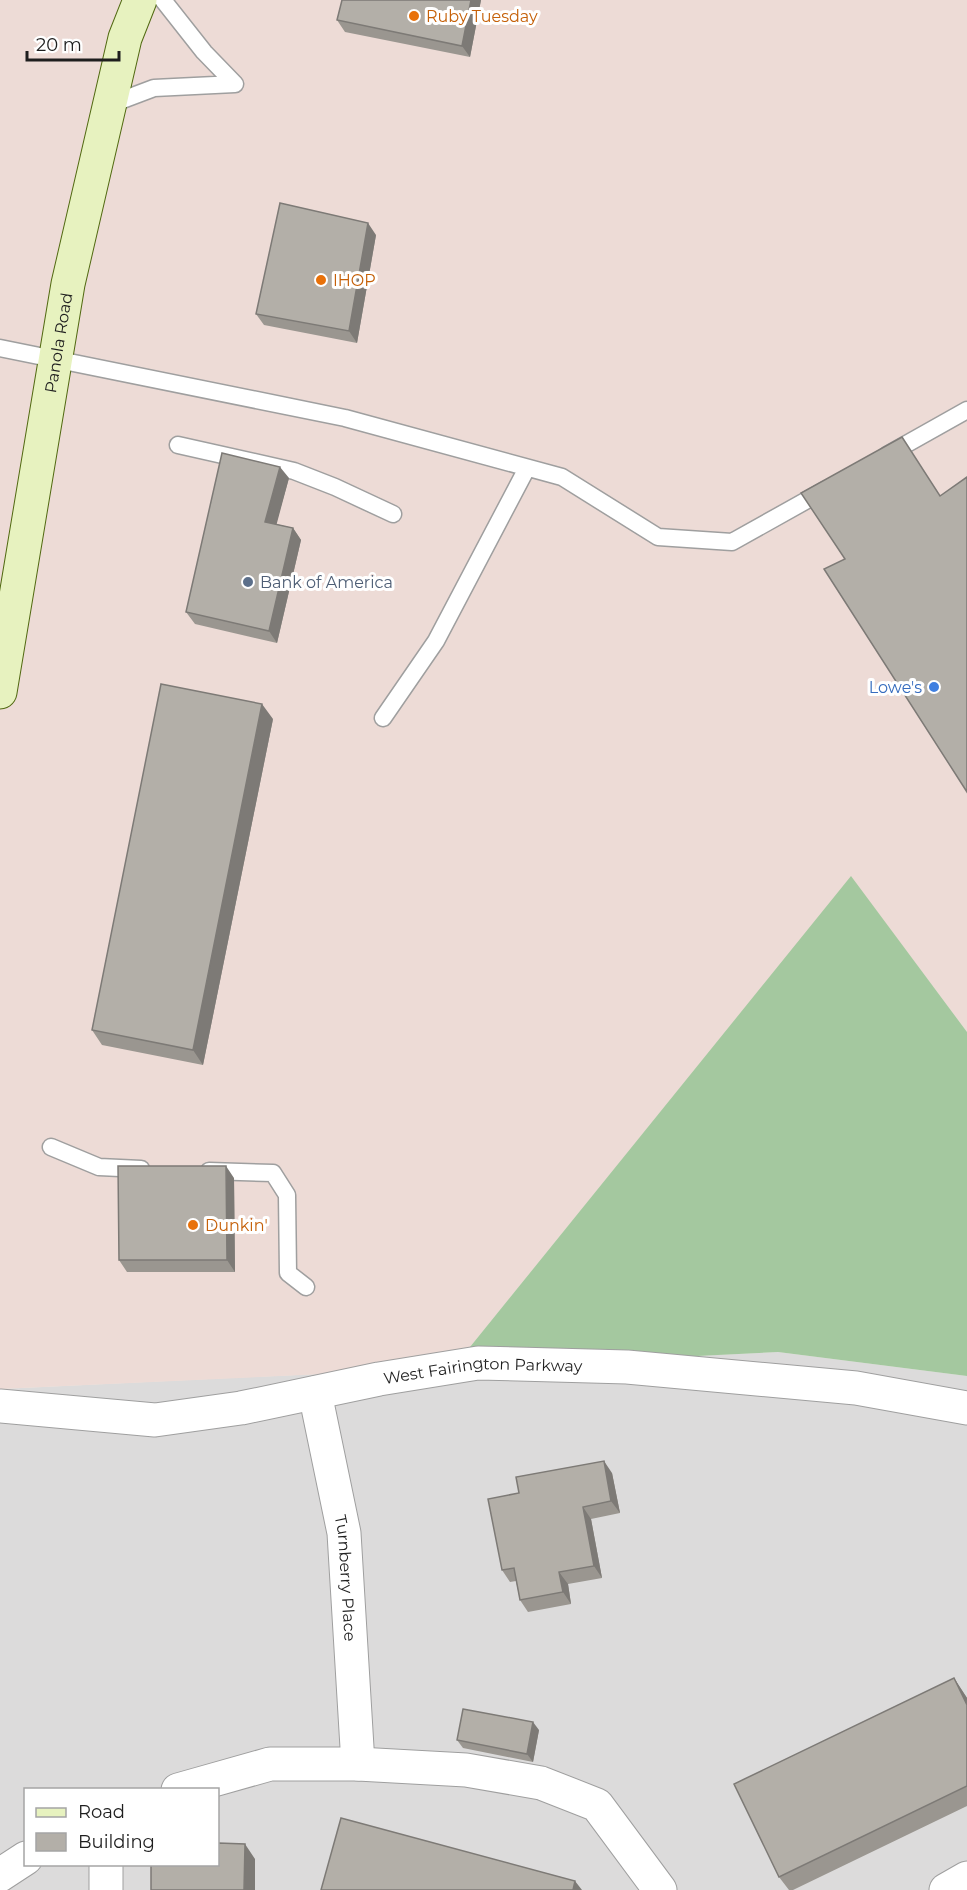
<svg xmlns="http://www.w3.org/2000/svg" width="967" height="1890" font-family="Montserrat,sans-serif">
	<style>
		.residential { fill: #dcdbdb; fill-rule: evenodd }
		.commercial { fill: #eddbd6 }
		.forest { fill: #a4c89f }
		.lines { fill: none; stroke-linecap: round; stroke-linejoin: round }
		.lane-casing { stroke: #9f9f9f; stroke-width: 19 }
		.street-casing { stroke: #9f9f9f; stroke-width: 35 }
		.secondary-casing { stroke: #516911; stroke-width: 35 }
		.lane { stroke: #fff; stroke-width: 16 }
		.street { stroke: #fff; stroke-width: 33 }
		.secondary { stroke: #e7f2bf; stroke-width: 33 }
		.wall { fill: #9a9690 }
		.shaded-wall { fill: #7d7a76 }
		.building { fill: #b3afa8; stroke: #7d7a76; stroke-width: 1.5 }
		.food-dot { fill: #e8710a; stroke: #fff; stroke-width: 2 }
		.service-dot { fill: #5c6f8a; stroke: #fff; stroke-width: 2 }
		.shop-dot { fill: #3f7fe0; stroke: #fff; stroke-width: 2 }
		.labels { text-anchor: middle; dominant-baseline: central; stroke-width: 6; stroke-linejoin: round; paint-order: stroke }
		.food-label { font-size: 16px; fill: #c56008; stroke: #fff; text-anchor: start }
		.street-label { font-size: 16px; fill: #1e1e1e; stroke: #fff }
		.service-label { font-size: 16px; fill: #4e5e75; stroke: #fff; text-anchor: start }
		.shop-label { font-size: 16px; fill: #366cbe; stroke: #fff; text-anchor: end }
	</style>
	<rect width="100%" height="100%" fill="#eeece5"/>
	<path class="residential" d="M 778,1352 L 967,1376 L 967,1890 L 0,1890 L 0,1389 ZM 26,1790 L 218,1790 L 218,1864 L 26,1864 Z"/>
	<path class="commercial" d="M 0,0 L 967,0 L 967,1032 L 851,877 L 453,1368 L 0,1389 Z"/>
	<path class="forest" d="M 851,876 L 967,1032 L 967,1376 L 778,1352 L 453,1368 Z"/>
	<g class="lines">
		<defs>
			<path id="lane" d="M 109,105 L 154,88 L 235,84 L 204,52 L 163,0
				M 0,348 L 345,418 L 562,477 L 658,537 L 732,542 L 825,490
				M 178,445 L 294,471 L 335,487 L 393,514
				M 887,455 L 967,410
				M 383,718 L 436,641 L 527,468
				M 51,1147 L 99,1167 L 141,1169
				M 209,1171 L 273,1173 L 287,1195 L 288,1273 L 306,1287"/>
			<g id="street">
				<path id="s1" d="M 315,1393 L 344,1533 L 358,1764"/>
				<path id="s2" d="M 0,1406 L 155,1420 L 241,1408 L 379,1379 L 478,1363 L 627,1367 L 856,1388 L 967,1408"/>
				<path d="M 178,1790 L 270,1764 L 358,1764 L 466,1770 L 541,1783 L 597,1805 L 660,1890"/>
				<path d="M 0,1875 L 26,1858"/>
				<path d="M 106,1890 L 106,1864"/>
				<path d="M 946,1890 L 967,1878"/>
			</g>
			<g id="secondary">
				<path id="s3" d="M 0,692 L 68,284 L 125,38 L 140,0"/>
			</g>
		</defs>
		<use href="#lane" class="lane-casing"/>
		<use href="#street" class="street-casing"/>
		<use href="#secondary" class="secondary-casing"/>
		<use href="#lane" class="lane"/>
		<use href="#street" class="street"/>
		<use href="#secondary" class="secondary"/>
	</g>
	<path class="wall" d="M 342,0 L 481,0 L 470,57 L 345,32 L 337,20 Z
		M 376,235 L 357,343 L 264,325 L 256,314 Z
		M 289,478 L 276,524 L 293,528 L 301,540 L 277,643 L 195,624 L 186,612 Z
		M 273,719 L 203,1065 L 102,1045 L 92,1030 Z
		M 234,1178 L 235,1272 L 127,1272 L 119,1260 Z
		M 612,1473 L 620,1513 L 591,1519 L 602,1578 L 568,1584 L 571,1604 L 528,1612 L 520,1600 L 516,1581 L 510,1582 L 502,1570 Z
		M 954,1678 L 967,1698 L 967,1806 L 793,1890 L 789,1890 L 779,1877 Z
		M 539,1730 L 533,1762 L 463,1748 L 457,1740 Z"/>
	<path class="shaded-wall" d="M 471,0 L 481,0 L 470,57 L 462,46 Z
		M 368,223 L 376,235 L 357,343 L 349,331 Z
		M 280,467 L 289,478 L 274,534 L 265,522 Z
		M 293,528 L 301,540 L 277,643 L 269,631 Z
		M 262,704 L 273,719 L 203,1065 L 193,1050 Z
		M 226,1166 L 234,1178 L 235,1272 L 227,1260 Z
		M 604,1461 L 612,1473 L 620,1513 L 611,1501 Z
		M 583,1507 L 591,1519 L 602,1578 L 594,1566 Z
		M 559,1572 L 568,1584 L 571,1604 L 563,1592 Z
		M 954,1678 L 967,1698 L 967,1705 Z
		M 533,1722 L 539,1730 L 533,1762 L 527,1754 Z
		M 245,1844 L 255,1859 L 255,1890 L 244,1890 Z
		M 575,1881 L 582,1890 L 573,1890 Z"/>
	<path class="building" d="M 342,0 L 471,0 L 462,46 L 337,20 Z
		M 280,203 L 368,223 L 349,331 L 256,314 Z
		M 902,437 L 940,496 L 967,477 L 967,792 L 824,569 L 845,559 L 801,493 Z
		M 222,453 L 280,467 L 265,522 L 293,528 L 269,631 L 186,612 Z
		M 161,684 L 262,704 L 193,1050 L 92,1030 Z
		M 118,1166 L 226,1166 L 227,1260 L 119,1260 Z
		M 604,1461 L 611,1501 L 583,1507 L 594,1566 L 559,1572 L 563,1592 L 520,1600 L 514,1568 L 502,1570 L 488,1499 L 519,1493 L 516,1477 Z
		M 954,1678 L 967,1705 L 967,1786 L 779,1877 L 734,1784 Z
		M 463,1709 L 533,1722 L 527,1754 L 457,1740 Z
		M 341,1818 L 575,1881 L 573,1890 L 321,1890 Z
		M 218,1843 L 245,1844 L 244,1890 L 151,1890 L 151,1864 L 218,1864 Z"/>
	<g class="food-dot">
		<circle cx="414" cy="16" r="6"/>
		<circle cx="321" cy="280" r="6"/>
		<circle cx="193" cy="1225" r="6"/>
	</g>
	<circle class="service-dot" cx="248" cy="582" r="6"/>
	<circle class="shop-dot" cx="934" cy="687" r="6"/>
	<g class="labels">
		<g class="food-label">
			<text x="426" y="16">Ruby Tuesday</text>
			<text x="333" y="280">IHOP</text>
			<text x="205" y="1225">Dunkin'</text>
		</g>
		<g class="street-label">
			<text stroke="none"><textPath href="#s3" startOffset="354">Panola Road</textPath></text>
			<text stroke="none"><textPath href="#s2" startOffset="488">West Fairington Parkway</textPath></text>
			<text stroke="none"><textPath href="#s1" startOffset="188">Turnberry Place</textPath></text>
		</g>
		<g class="service-label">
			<text x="260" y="582">Bank of America</text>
		</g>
		<g class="shop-label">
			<text x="922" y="687">Lowe's</text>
		</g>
	</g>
	<rect x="24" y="1788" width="195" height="78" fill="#ffffff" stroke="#a5a5a5" stroke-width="1.5"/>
	<rect x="36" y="1808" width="30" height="9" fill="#e7f2bf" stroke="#a5a5a5" stroke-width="1.5"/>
	<text x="78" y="1818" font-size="18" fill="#1e1e1e">Road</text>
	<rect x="36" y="1833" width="30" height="18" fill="#b3afa8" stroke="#a5a5a5" stroke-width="1.5"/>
	<text x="78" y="1848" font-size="18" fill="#1e1e1e">Building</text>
	<path d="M27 51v9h92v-9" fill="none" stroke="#1e1e1e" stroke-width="3"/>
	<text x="36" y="51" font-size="18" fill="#1e1e1e" stroke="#ffffff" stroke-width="4.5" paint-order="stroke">20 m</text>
</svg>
